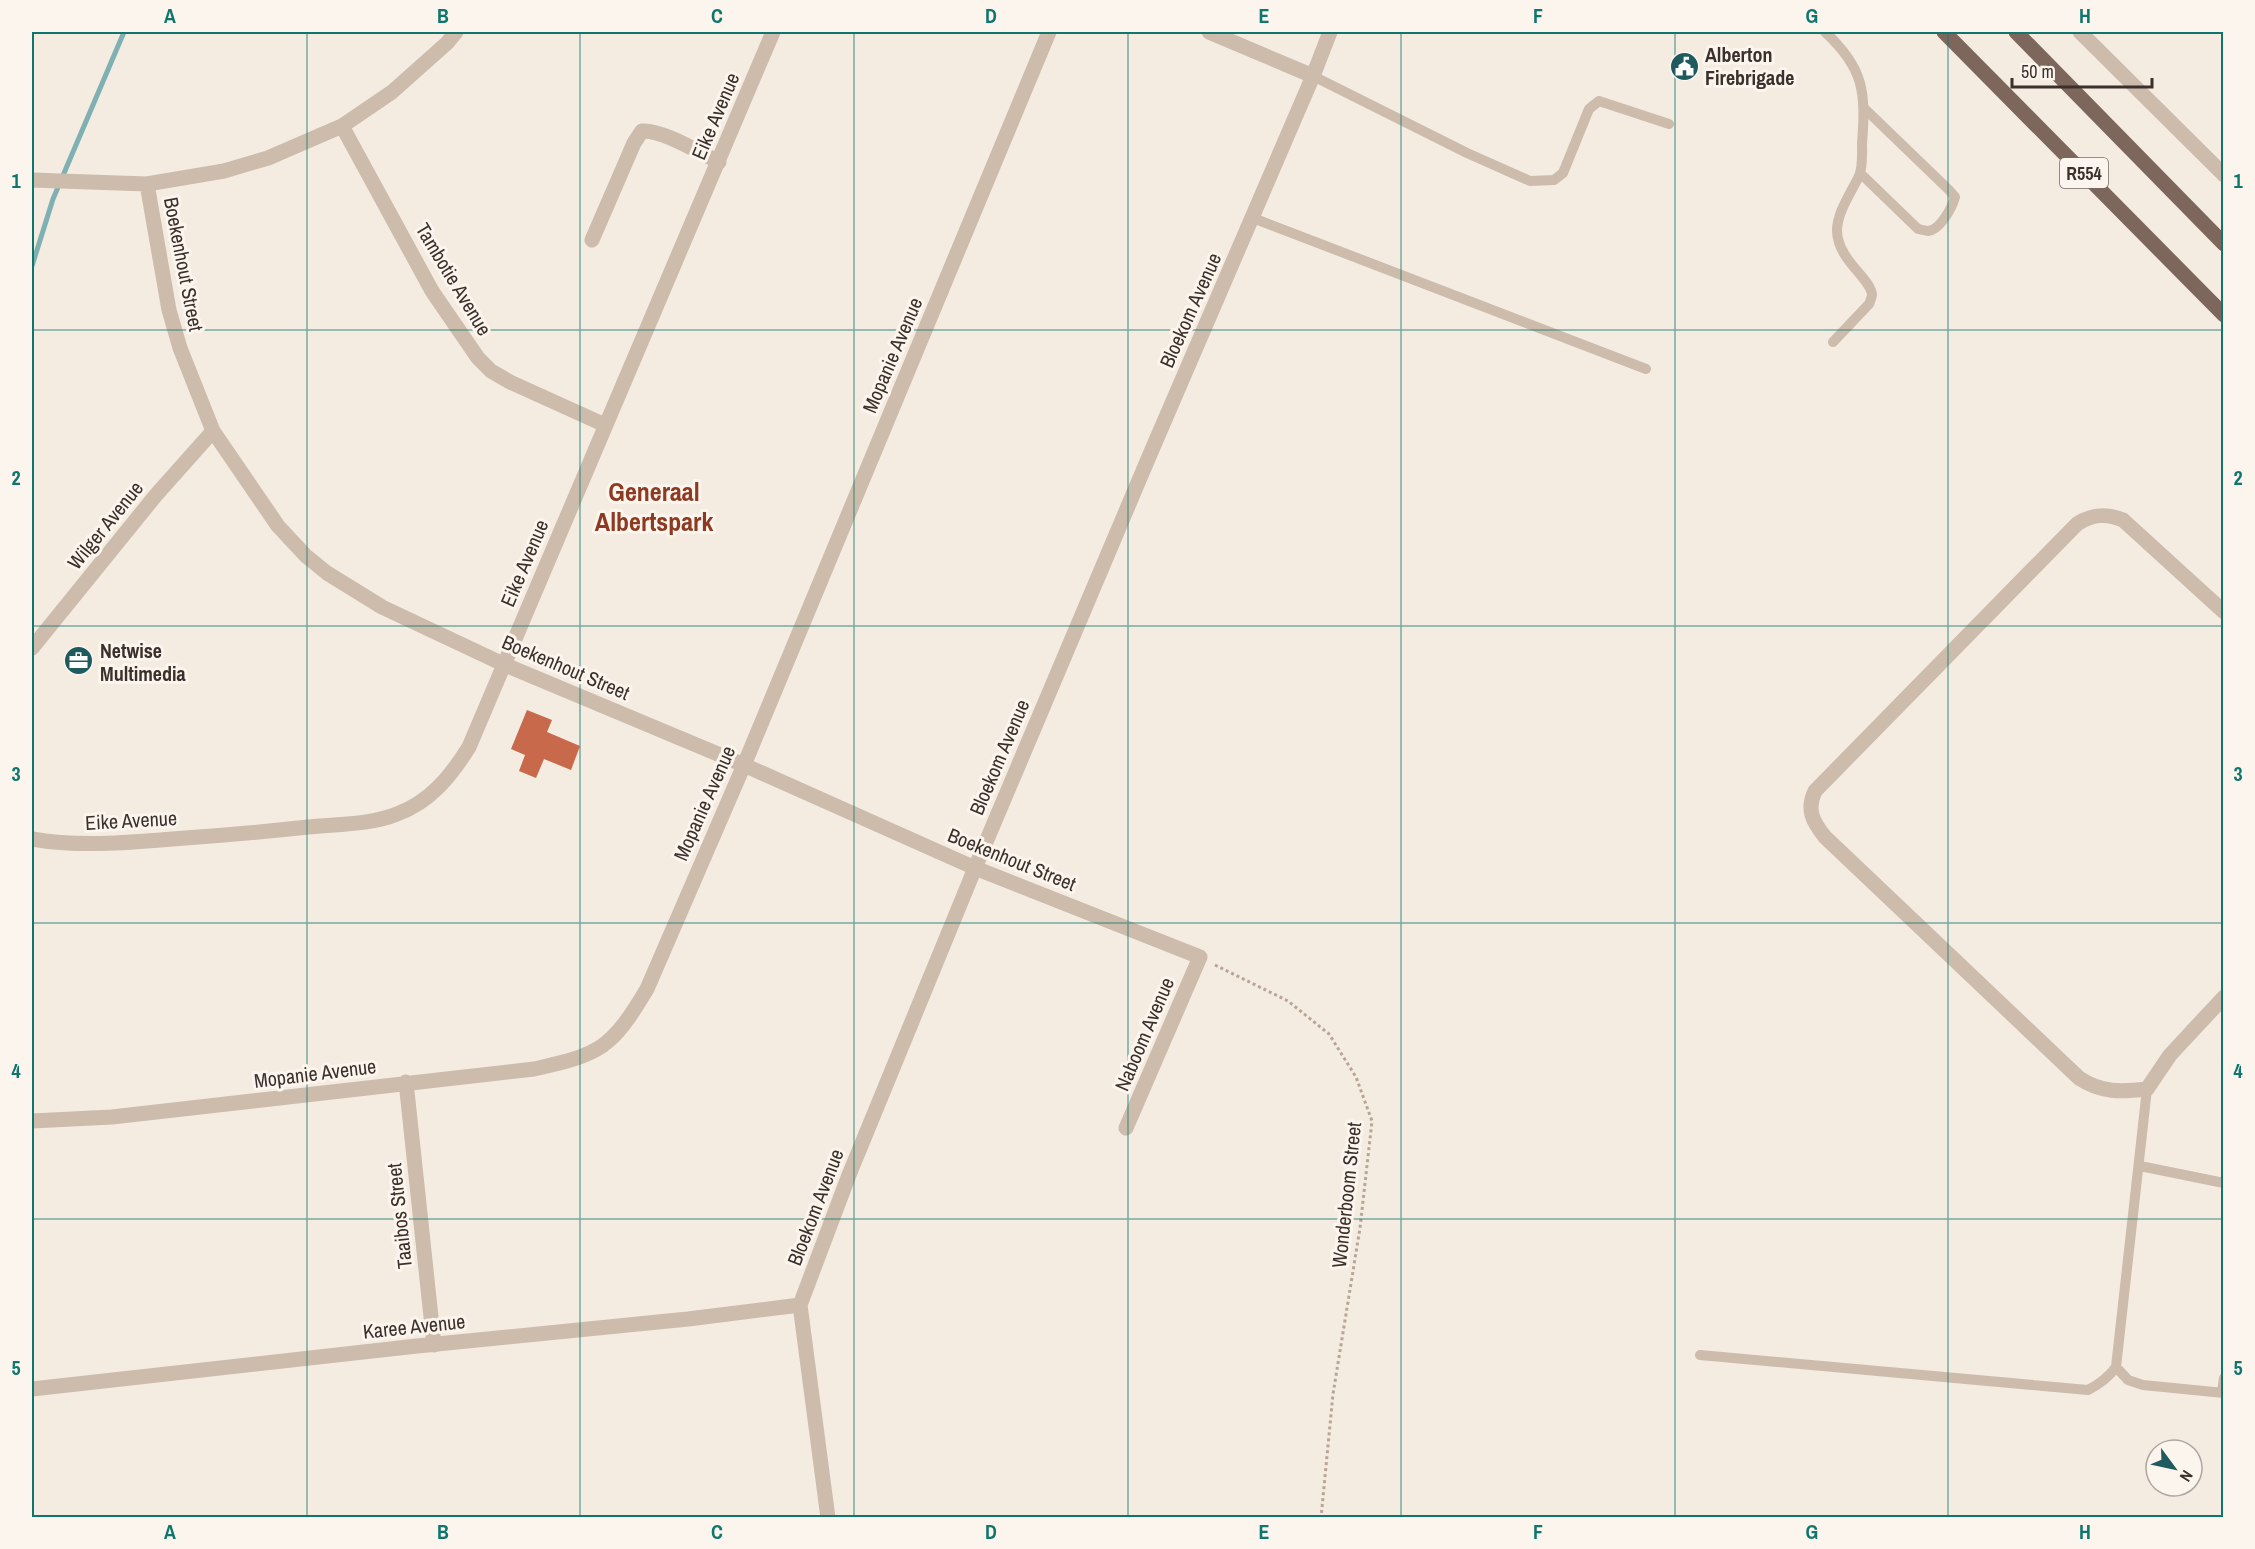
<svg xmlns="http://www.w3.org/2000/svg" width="2255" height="1549" font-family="'Archivo Narrow',sans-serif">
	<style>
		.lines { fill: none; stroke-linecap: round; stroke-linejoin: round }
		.stream { stroke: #7fb0b2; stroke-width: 5 }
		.building { fill: #c8694b }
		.path { stroke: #b9a596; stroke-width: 3; stroke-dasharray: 3 3; stroke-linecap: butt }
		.service { stroke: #cdbbac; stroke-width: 10 }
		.minor { stroke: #cdbbac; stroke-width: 15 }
		.primary { stroke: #7d675c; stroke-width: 15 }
		.grid { fill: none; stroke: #0f766e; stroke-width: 1.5; stroke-opacity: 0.55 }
		.labels { text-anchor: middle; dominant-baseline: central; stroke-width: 6; stroke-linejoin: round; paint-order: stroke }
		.shield { fill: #fbf5ee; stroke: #756b66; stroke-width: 1.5 }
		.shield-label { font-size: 18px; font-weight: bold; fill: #3b302b }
		.poi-label { font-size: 20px; font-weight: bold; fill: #3b302b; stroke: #fbf5ee; text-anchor: start }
		.street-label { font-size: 20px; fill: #3b302b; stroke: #fbf5ee }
		.district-label { font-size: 26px; font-weight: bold; fill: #8c3b22; stroke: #fbf5ee }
		.neatline { fill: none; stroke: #0f766e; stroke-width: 2 }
		.grid-label { font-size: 20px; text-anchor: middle; font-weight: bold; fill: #0f766e }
	</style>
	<rect width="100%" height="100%" fill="#f4ebe1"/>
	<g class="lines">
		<path class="stream" d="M 32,266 L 53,199 L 124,32"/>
	</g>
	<path class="building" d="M 527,710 L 552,720 L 547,732 L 580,746 L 571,770 L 544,759 L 536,778 L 519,771 L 525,755 L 511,749 Z"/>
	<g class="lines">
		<path class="path" d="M 1215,965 L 1288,1001 L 1329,1034 L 1356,1077 L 1372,1121 L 1360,1228 L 1333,1394 L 1321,1518"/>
		<path class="service" d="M 1825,32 C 1864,68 1866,92 1862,144 C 1862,154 1863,167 1859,176 C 1851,193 1837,212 1837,231 C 1838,261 1871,278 1872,295 C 1872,296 1870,302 1869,304 L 1833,342
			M 1313,76 L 1467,153 L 1530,181 L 1554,180 L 1563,173 L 1589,109 L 1599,101 L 1669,124
			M 1860,173 L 1918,229 C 1919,229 1926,231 1928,231 C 1940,230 1952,208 1955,197 L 1949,190 L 1865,109
			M 1253,218 L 1646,369
			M 2140,1166 L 2224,1183
			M 1700,1355 L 2088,1390 C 2100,1384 2108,1378 2116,1367 L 2147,1089
			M 2116,1367 L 2128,1380 L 2143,1385 L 2224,1393
			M 2222,1392 L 2224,1378"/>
		<path class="minor" d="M 1209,32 L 1313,76
			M 2080,32 L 2224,175
			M 342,126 L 432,291 L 478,358 L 491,371 L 510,382 L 605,425
			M 32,180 L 147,184 L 224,171 L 268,158 L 342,126 L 392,92 L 447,43 L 456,32
			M 147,184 L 169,310 L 180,348 L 213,431 L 278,526 L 306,556 L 327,573 L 382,607 L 503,664 L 744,765 L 975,868 L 1200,957 L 1126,1128
			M 592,240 L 634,143 L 642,131 C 661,129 700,153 719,162
			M 2224,612 L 2123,520 C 2106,513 2092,514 2077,524 L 1815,791 C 1806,810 1813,822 1825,837 L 2079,1078 C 2101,1093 2122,1092 2147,1089 L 2170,1055 L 2224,997
			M 32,648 L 156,495 L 213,431
			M 32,839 C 78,847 125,843 172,839 C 217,836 262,832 308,827 C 336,824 370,825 397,814 C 430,802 451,776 469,747 L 773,32
			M 406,1082 L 434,1345
			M 32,1121 L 112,1117 L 534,1069 C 601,1054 611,1049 647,989 L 744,765 L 1049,32
			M 32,1389 L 417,1346 L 688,1319 L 800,1305
			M 828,1518 L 800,1305 L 849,1175 L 975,868 L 1148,459 L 1313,76 L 1330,32"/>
		<path class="primary" d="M 1944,32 L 2224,315
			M 2016,32 L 2224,244"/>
	</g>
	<path class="grid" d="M 307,32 L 307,1518M 580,32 L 580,1518M 854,32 L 854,1518M 1128,32 L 1128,1518M 1401,32 L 1401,1518M 1675,32 L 1675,1518M 1948,32 L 1948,1518M 32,330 L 2224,330M 32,626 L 2224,626M 32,923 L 2224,923M 32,1219 L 2224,1219"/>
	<defs>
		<symbol id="civic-disc" viewBox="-11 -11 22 22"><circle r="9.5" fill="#1f5a5e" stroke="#fbf5ee"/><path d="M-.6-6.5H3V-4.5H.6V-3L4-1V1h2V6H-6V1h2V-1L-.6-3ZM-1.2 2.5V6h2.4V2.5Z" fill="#fff"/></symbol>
		<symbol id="office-disc" viewBox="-11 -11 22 22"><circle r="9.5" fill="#1f5a5e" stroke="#fbf5ee"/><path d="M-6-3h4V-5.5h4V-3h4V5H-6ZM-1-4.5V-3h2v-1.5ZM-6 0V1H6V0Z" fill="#fff"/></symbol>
	</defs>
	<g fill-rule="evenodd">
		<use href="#civic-disc" x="1668" y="50" width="33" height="33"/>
		<use href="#office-disc" x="62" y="644" width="33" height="33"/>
	</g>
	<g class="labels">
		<rect class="shield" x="2060" y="158" width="48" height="30" rx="4.5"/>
		<g class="shield-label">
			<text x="2084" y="173">R554</text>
		</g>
		<g class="poi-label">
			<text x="1705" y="54">Alberton<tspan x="1705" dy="23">Firebrigade</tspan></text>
			<text x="100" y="650">Netwise<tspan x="100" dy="23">Multimedia</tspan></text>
		</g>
		<g class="street-label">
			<text transform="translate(715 116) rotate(-67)">Eike Avenue</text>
			<text transform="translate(184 264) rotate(79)">Boekenhout Street</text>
			<text transform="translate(454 279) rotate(59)">Tambotie Avenue</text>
			<text transform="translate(1190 310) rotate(-66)">Bloekom Avenue</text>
			<text transform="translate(892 355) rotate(-67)">Mopanie Avenue</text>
			<text transform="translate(105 525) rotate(-51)">Wilger Avenue</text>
			<text transform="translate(524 563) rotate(-67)">Eike Avenue</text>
			<text transform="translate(566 667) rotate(23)">Boekenhout Street</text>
			<text transform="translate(999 757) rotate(-67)">Bloekom Avenue</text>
			<text transform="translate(704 803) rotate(-66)">Mopanie Avenue</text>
			<text transform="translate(131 820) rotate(-3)">Eike Avenue</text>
			<text transform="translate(1012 859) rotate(22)">Boekenhout Street</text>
			<text transform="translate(1144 1034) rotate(-67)">Naboom Avenue</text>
			<text transform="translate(315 1073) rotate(-7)">Mopanie Avenue</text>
			<text transform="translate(1346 1195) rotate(-84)">Wonderboom Street</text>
			<text transform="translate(815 1207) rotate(-69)">Bloekom Avenue</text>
			<text transform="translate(399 1216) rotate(-96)">Taaibos Street</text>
			<text transform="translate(414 1326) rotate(-6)">Karee Avenue</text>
		</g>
		<g class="district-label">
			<text x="654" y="491">Generaal<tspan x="654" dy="30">Albertspark</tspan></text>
		</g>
	</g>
	<rect width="2255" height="1549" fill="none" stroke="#fbf5ee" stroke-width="66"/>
	<g transform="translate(2174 1468) rotate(123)"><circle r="28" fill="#fbf5ee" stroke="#aea6a0" stroke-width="1.5"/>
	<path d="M0-4.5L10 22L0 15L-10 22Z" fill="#1f5a5e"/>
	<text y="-9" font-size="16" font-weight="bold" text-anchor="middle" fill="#3b302b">N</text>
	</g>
	<path d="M2012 78v9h140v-9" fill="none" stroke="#3b302b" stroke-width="3"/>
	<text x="2021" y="78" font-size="18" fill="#3b302b" stroke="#fbf5ee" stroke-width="4.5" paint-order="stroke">50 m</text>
	<rect x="33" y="33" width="2189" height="1483" class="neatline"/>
	<g class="grid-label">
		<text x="170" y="23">A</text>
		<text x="443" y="23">B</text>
		<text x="717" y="23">C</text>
		<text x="991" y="23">D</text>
		<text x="1264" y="23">E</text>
		<text x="1538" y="23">F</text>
		<text x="1812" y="23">G</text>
		<text x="2085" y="23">H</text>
		<text x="16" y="188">1</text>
		<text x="2238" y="188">1</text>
		<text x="16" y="485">2</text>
		<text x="2238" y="485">2</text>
		<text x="16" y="781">3</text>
		<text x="2238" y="781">3</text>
		<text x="16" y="1078">4</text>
		<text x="2238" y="1078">4</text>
		<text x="16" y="1375">5</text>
		<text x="2238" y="1375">5</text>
		<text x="170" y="1539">A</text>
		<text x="443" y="1539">B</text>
		<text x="717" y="1539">C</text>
		<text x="991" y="1539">D</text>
		<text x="1264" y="1539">E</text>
		<text x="1538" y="1539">F</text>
		<text x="1812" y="1539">G</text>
		<text x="2085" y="1539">H</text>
	</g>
</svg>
